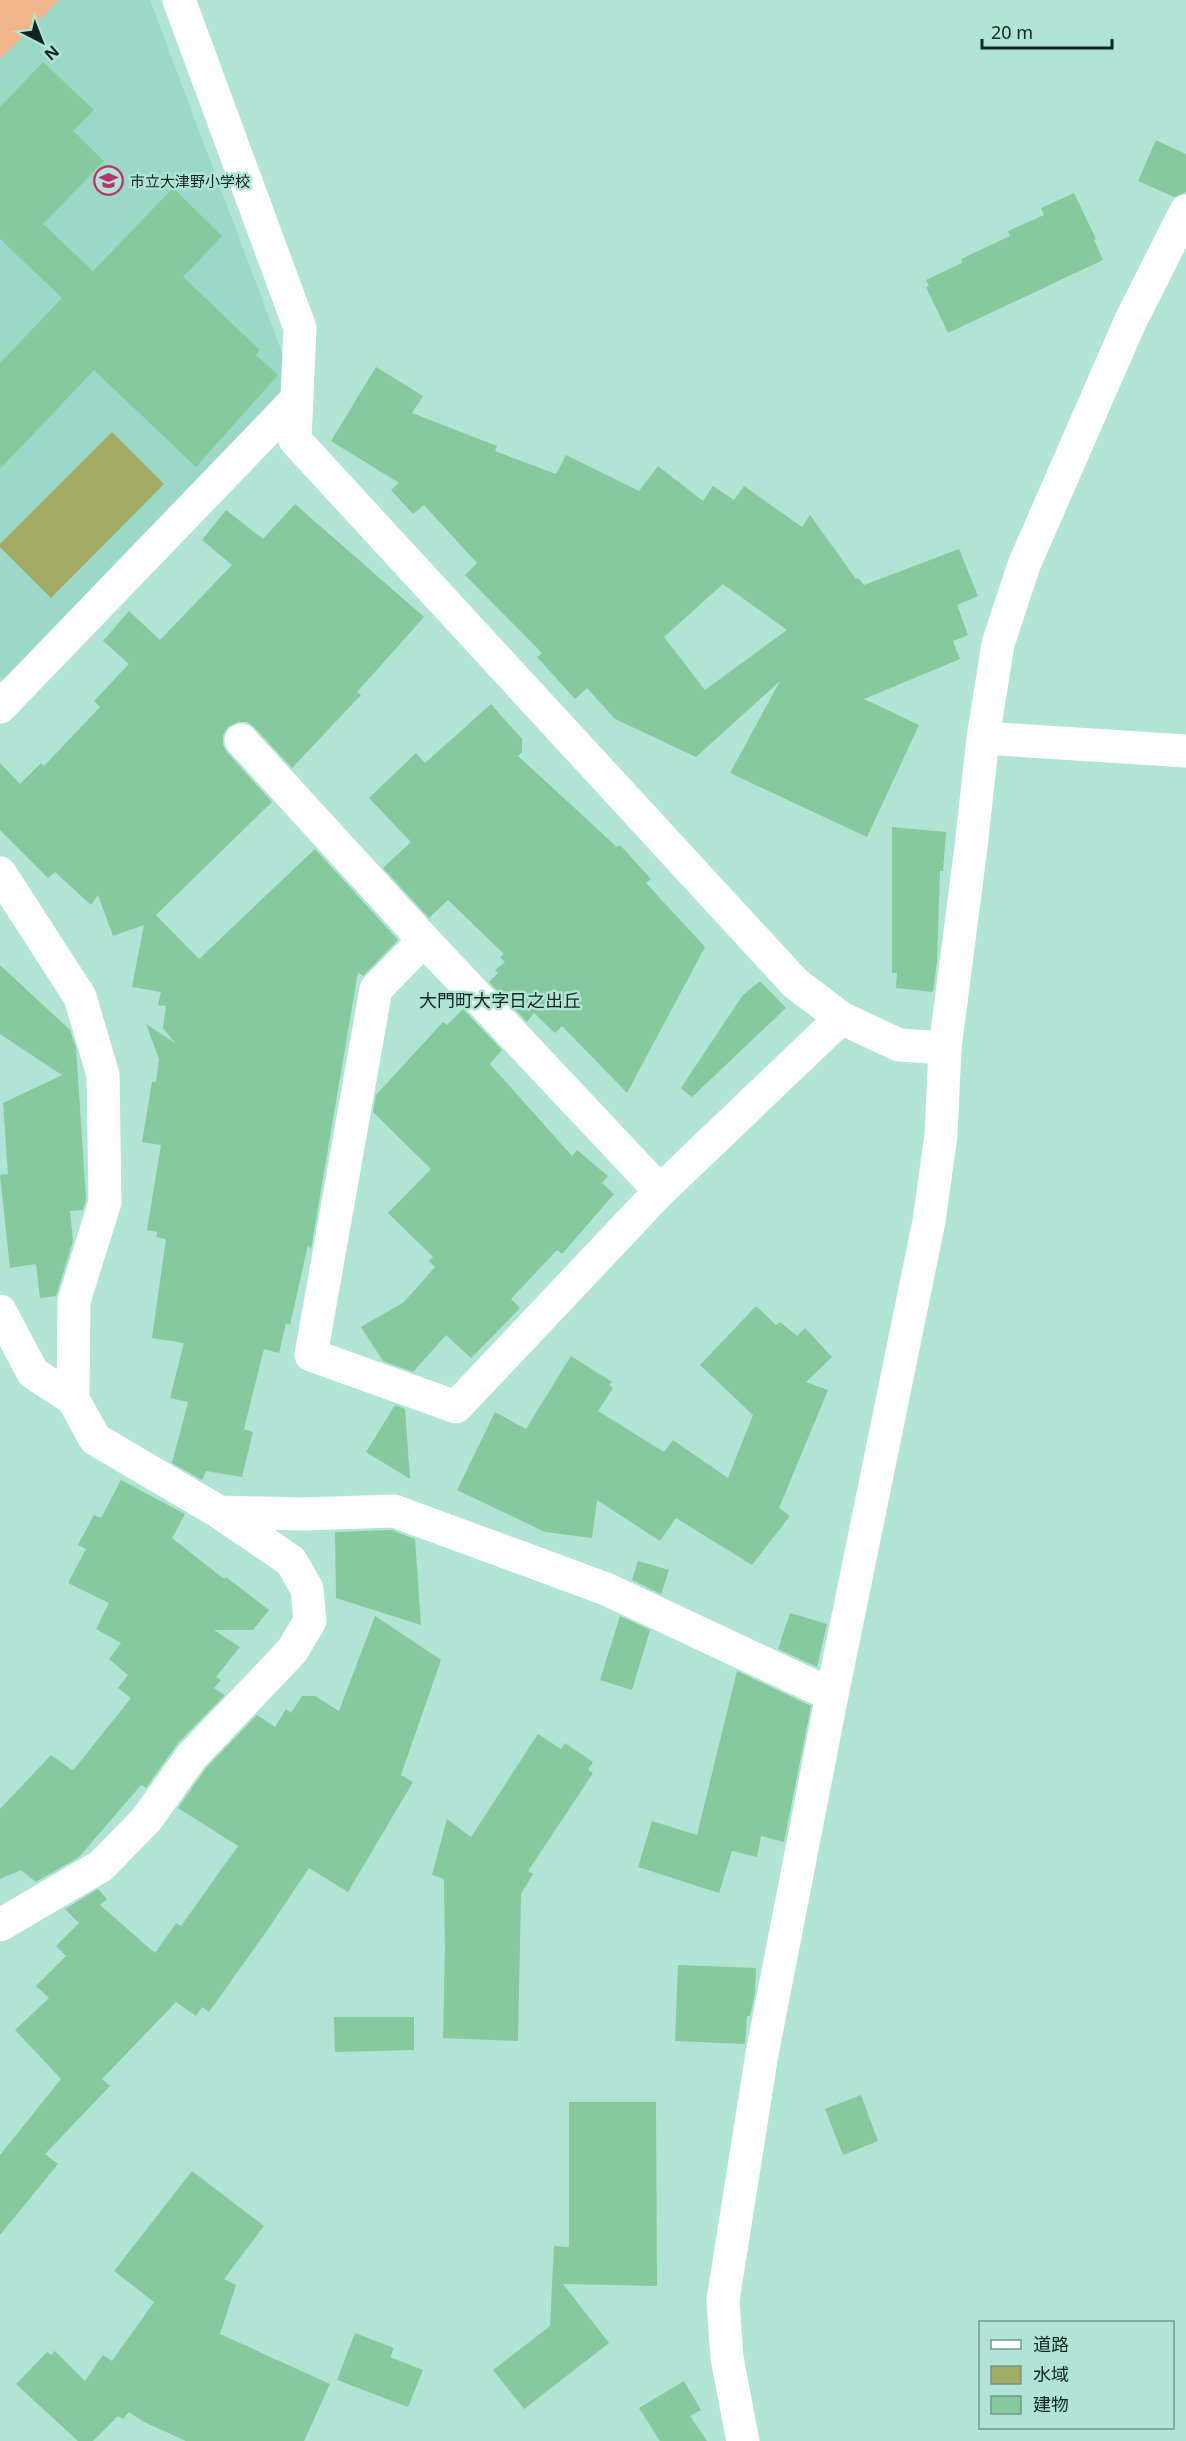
<svg xmlns="http://www.w3.org/2000/svg" width="1186" height="2441" font-family="'Noto Sans','Noto Sans JP',sans-serif">
	<style>
		.built { fill: #9cd8c7 }
		.green { fill: #f2b48a }
		.water { fill: #a1ab64 }
		.building { fill: #85c99d; fill-rule: evenodd }
		.lines { fill: none; stroke-linecap: round; stroke-linejoin: round }
		.minor { stroke: #fff; stroke-width: 33 }
		.labels { text-anchor: middle; dominant-baseline: central; stroke-width: 5; stroke-linejoin: round; paint-order: stroke }
		.poi-label { font-size: 15px; fill: #112620; stroke: #b1e4d5; text-anchor: start }
		.quarter-label { font-size: 18px; fill: #112620; stroke: #b1e4d5 }
	</style>
	<rect width="100%" height="100%" fill="#b1e4d5"/>
	<path class="built" d="M 0,0 L 150,0 L 286,363 L 284,388 L 6,682 L 0,677 Z"/>
	<path class="green" d="M 0,0 L 59,0 L 0,59 Z"/>
	<path class="water" d="M 112,432 L 164,484 L 51,598 L 0,547 L 0,544 Z"/>
	<path class="building" d="M 43,62 L 94,110 L 73,131 L 104,161 L 43,224 L 93,271 L 173,188 L 222,236 L 183,277 L 260,350 L 256,355 L 278,375 L 196,467 L 94,370 L 0,469 L 0,363 L 62,298 L 0,239 L 0,107 Z
		M 1156,140 L 1186,154 L 1186,192 L 1174,197 L 1138,181 Z
		M 1074,193 L 1096,239 L 1094,240 L 1103,260 L 948,333 L 926,287 L 929,286 L 926,280 L 962,263 L 961,259 L 1010,236 L 1008,231 L 1044,215 L 1041,208 Z
		M 376,367 L 423,396 L 412,413 L 497,446 L 495,451 L 556,474 L 566,455 L 639,491 L 658,466 L 703,501 L 713,486 L 734,500 L 744,486 L 802,527 L 810,515 L 856,579 L 858,578 L 864,585 L 959,549 L 978,596 L 957,605 L 968,635 L 953,641 L 960,659 L 864,699 L 919,725 L 867,837 L 730,773 L 780,681 L 696,757 L 615,719 L 587,688 L 575,699 L 537,657 L 542,653 L 465,575 L 477,563 L 424,505 L 413,514 L 391,490 L 399,483 L 331,441 ZM 723,584 L 787,630 L 705,690 L 664,637 Z
		M 295,504 L 424,617 L 357,692 L 361,695 L 292,768 L 254,727 L 247,722 L 238,722 L 228,727 L 223,735 L 223,745 L 227,752 L 272,802 L 156,915 L 199,959 L 315,849 L 398,940 L 363,976 L 358,972 L 311,1249 L 308,1245 L 290,1325 L 286,1323 L 279,1353 L 264,1349 L 244,1429 L 253,1432 L 242,1477 L 206,1471 L 202,1480 L 172,1463 L 188,1402 L 170,1398 L 184,1343 L 152,1338 L 166,1239 L 156,1237 L 157,1232 L 147,1230 L 161,1145 L 142,1142 L 152,1082 L 156,1082 L 159,1059 L 146,1024 L 175,1043 L 163,1028 L 166,1006 L 158,1005 L 161,992 L 132,987 L 144,925 L 113,936 L 98,895 L 91,905 L 55,872 L 48,878 L 0,830 L 0,763 L 20,784 L 41,763 L 44,766 L 100,707 L 94,701 L 129,664 L 103,641 L 129,611 L 160,640 L 232,565 L 202,540 L 226,510 L 263,539 Z
		M 491,704 L 522,739 L 522,752 L 518,756 L 617,847 L 620,845 L 651,879 L 646,883 L 705,947 L 627,1093 L 562,1026 L 555,1033 L 534,1013 L 527,1022 L 489,982 L 498,973 L 495,970 L 505,962 L 500,957 L 504,954 L 448,900 L 429,918 L 383,868 L 411,842 L 369,798 L 416,753 L 425,763 Z
		M 892,827 L 946,832 L 943,871 L 940,871 L 937,961 L 933,992 L 896,988 L 897,973 L 892,973 Z
		M 0,965 L 70,1030 L 76,1048 L 86,1199 L 83,1210 L 70,1211 L 73,1241 L 56,1296 L 40,1298 L 36,1264 L 10,1268 L 0,1175 L 8,1174 L 3,1103 L 62,1075 L 0,1034 Z
		M 760,981 L 786,1008 L 692,1097 L 681,1088 L 743,995 Z
		M 463,1009 L 502,1050 L 490,1064 L 572,1156 L 577,1150 L 608,1176 L 602,1183 L 614,1194 L 562,1254 L 557,1250 L 511,1299 L 520,1308 L 471,1358 L 446,1335 L 413,1372 L 383,1361 L 361,1327 L 404,1302 L 435,1267 L 429,1261 L 433,1257 L 388,1213 L 431,1169 L 373,1112 L 376,1095 L 443,1022 L 447,1025 Z
		M 756,1306 L 776,1325 L 780,1322 L 797,1336 L 805,1328 L 832,1357 L 806,1382 L 828,1390 L 779,1508 L 790,1516 L 752,1565 L 676,1518 L 660,1541 L 597,1500 L 592,1538 L 545,1532 L 457,1490 L 495,1412 L 526,1429 L 571,1356 L 612,1382 L 609,1385 L 613,1388 L 598,1411 L 664,1452 L 673,1440 L 728,1478 L 753,1415 L 700,1365 Z
		M 395,1405 L 405,1409 L 410,1479 L 366,1452 Z
		M 121,1480 L 185,1514 L 172,1538 L 224,1579 L 226,1577 L 269,1610 L 253,1630 L 214,1630 L 240,1647 L 216,1677 L 221,1680 L 214,1688 L 225,1695 L 178,1743 L 146,1788 L 141,1785 L 79,1857 L 36,1882 L 21,1870 L 0,1879 L 0,1809 L 51,1755 L 72,1770 L 75,1768 L 131,1698 L 118,1688 L 128,1675 L 109,1659 L 121,1643 L 96,1629 L 109,1603 L 68,1583 L 86,1549 L 78,1545 L 94,1515 L 101,1518 Z
		M 391,1530 L 415,1539 L 421,1625 L 336,1598 L 335,1532 Z
		M 638,1561 L 669,1570 L 661,1594 L 632,1580 Z
		M 790,1613 L 827,1624 L 817,1667 L 778,1649 Z
		M 375,1616 L 441,1660 L 401,1775 L 413,1782 L 348,1892 L 309,1868 L 266,1932 L 209,2012 L 202,2007 L 196,2016 L 176,2002 L 102,2079 L 110,2086 L 45,2154 L 58,2164 L 0,2235 L 0,2155 L 61,2079 L 15,2030 L 49,1998 L 36,1986 L 66,1956 L 56,1946 L 79,1923 L 65,1909 L 98,1889 L 107,1899 L 100,1905 L 155,1953 L 176,1923 L 181,1926 L 238,1846 L 178,1808 L 206,1768 L 257,1715 L 275,1727 L 286,1709 L 291,1713 L 302,1696 L 315,1696 L 339,1711 Z
		M 620,1616 L 650,1630 L 632,1690 L 600,1680 Z
		M 737,1671 L 811,1706 L 784,1842 L 761,1836 L 757,1857 L 732,1851 L 719,1893 L 638,1867 L 652,1821 L 697,1835 Z
		M 538,1734 L 561,1749 L 565,1743 L 593,1762 L 588,1770 L 593,1773 L 528,1871 L 533,1874 L 521,1894 L 518,2041 L 443,2038 L 445,1949 L 444,1879 L 432,1875 L 447,1819 L 471,1837 Z
		M 678,1965 L 756,1968 L 755,1993 L 750,2016 L 747,2016 L 745,2044 L 675,2041 Z
		M 334,2017 L 414,2017 L 414,2050 L 335,2052 Z
		M 861,2095 L 878,2141 L 843,2155 L 825,2109 Z
		M 569,2102 L 656,2102 L 657,2286 L 563,2284 L 609,2343 L 524,2409 L 493,2370 L 550,2326 L 554,2246 L 569,2247 Z
		M 192,2171 L 264,2226 L 224,2279 L 236,2285 L 220,2334 L 330,2384 L 304,2441 L 186,2441 L 142,2421 L 129,2412 L 123,2419 L 118,2416 L 93,2441 L 78,2441 L 16,2384 L 47,2352 L 51,2355 L 55,2351 L 85,2381 L 103,2355 L 112,2361 L 154,2302 L 114,2271 Z
		M 355,2333 L 394,2348 L 390,2357 L 423,2370 L 408,2407 L 337,2380 Z
		M 684,2381 L 701,2410 L 690,2416 L 707,2441 L 660,2441 L 639,2408 Z"/>
	<g class="lines">
		<path class="minor" d="M 179,0 L 300,328 L 295,440 L 795,983 L 841,1018 L 899,1045 L 945,1048
			M 0,707 L 297,399
			M 983,738 L 1186,751
			M 241,740 L 424,940 L 660,1191
			M 0,873 L 80,997 L 103,1075 L 105,1202 L 74,1301 L 73,1399 L 95,1439 L 219,1512 L 303,1514 L 394,1511 L 606,1589 L 832,1695
			M 424,940 L 376,989 L 311,1355 L 456,1407 L 660,1191 L 841,1018
			M 0,1311 L 33,1373 L 73,1399
			M 0,1925 L 101,1866 L 146,1820 L 192,1756 L 292,1651 L 310,1621 L 307,1589 L 291,1561 L 219,1512
			M 743,2441 L 727,2358 L 723,2300 L 762,2054 L 832,1695 L 929,1221 L 941,1135 L 945,1048 L 971,847 L 983,738 L 998,644 L 1024,565 L 1130,322 L 1186,211"/>
	</g>
	<defs>
		<symbol id="school-ring" viewBox="-11 -11 22 22"><circle r="9.5" fill="#b1e4d5" stroke="#b83173" stroke-width="1.5"/><path d="M0-5L7-2L0 1L-7-2ZM-4 1L0 2.5L4 1V4Q0 6-4 4Z" fill="#b83173"/></symbol>
	</defs>
	<g fill-rule="evenodd">
		<use href="#school-ring" x="92" y="164" width="33" height="33"/>
	</g>
	<g class="labels">
		<g class="poi-label">
			<text x="130" y="181">市立大津野小学校</text>
		</g>
		<g class="quarter-label">
			<text x="500" y="1000">大門町大字日之出丘</text>
		</g>
	</g>
	<rect x="979" y="2321" width="195" height="108" fill="#b1e4d5" stroke="#71988d" stroke-width="1.5"/>
	<rect x="991" y="2340" width="30" height="9" fill="#ffffff" stroke="#71988d" stroke-width="1.5"/>
	<text x="1033" y="2351" font-size="18" fill="#112620">道路</text>
	<rect x="991" y="2366" width="30" height="18" fill="#a1ab64" stroke="#71988d" stroke-width="1.5"/>
	<text x="1033" y="2381" font-size="18" fill="#112620">水域</text>
	<rect x="991" y="2396" width="30" height="18" fill="#85c99d" stroke="#71988d" stroke-width="1.5"/>
	<text x="1033" y="2411" font-size="18" fill="#112620">建物</text>
	<g transform="translate(42 42) rotate(138)" stroke="#b1e4d5" stroke-width="4.5" paint-order="stroke">
	<path d="M0-4.5L10 22L0 15L-10 22Z" fill="#112620"/>
	<text y="-9" font-size="16" font-weight="bold" text-anchor="middle" fill="#112620">N</text>
	</g>
	<path d="M982 39v9h130v-9" fill="none" stroke="#112620" stroke-width="3"/>
	<text x="991" y="39" font-size="18" fill="#112620" stroke="#b1e4d5" stroke-width="4.5" paint-order="stroke">20 m</text>
</svg>
